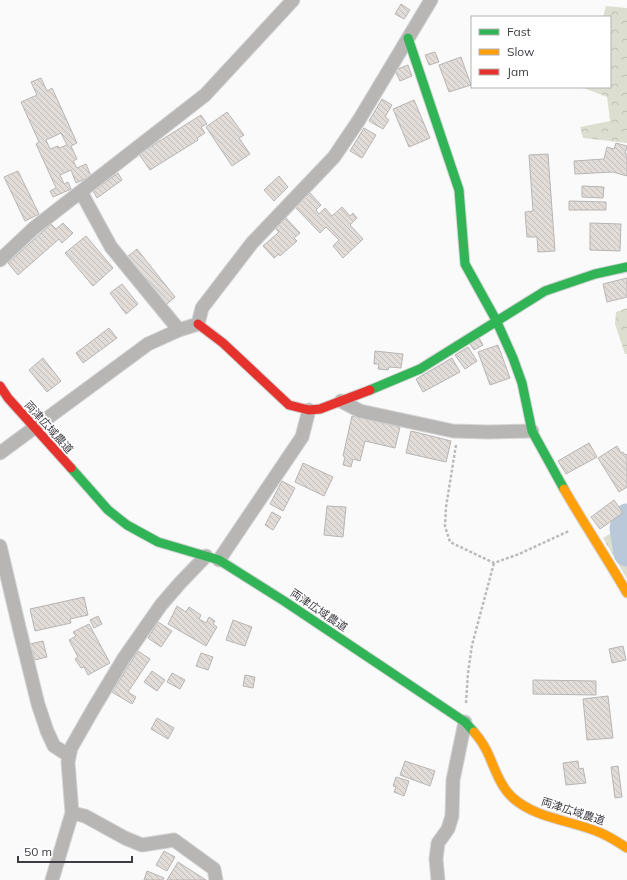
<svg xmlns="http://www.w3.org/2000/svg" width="627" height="880" font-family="Mulish,'Noto Sans JP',sans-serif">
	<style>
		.forest { fill: url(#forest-crowns) }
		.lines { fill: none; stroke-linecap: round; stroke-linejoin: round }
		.river { stroke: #bac9da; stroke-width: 27 }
		.building { fill: url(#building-back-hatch); stroke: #b8b5b4; fill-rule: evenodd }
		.street-casing { stroke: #d4d4d6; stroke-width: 15 }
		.fast-casing { stroke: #d4d4d6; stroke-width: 11 }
		.slow-casing { stroke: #d4d4d6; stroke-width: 11 }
		.jam-casing { stroke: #d4d4d6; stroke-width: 11 }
		.path { stroke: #bcbbba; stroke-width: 2.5; stroke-dasharray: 3 2; stroke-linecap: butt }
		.street { stroke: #b7b6b4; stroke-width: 13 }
		.fast { stroke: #30b455; stroke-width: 9 }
		.slow { stroke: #ff9f0a; stroke-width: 9 }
		.jam { stroke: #e5322d; stroke-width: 9 }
		.labels { text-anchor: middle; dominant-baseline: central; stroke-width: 3.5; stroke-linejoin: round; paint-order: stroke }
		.street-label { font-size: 11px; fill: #3e3b42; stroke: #fff }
	</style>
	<defs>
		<pattern id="forest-crowns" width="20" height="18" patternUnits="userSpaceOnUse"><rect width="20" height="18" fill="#dcdfcf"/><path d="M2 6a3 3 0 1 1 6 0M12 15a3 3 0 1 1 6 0" fill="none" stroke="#bec0b3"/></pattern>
		<pattern id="building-back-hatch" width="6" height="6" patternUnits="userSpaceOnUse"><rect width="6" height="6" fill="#e1dcd8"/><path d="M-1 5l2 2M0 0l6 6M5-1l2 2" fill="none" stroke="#c2bebb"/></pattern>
	</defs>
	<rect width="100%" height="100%" fill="#fafafb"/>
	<path class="forest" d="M 606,6 L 627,8 L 627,143 L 583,138 L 580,127 L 610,121 L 607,97 L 581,87 L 610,87 L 610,17 L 603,17 Z
		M 627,308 L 627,354 L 625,354 L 615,324 L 616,312 Z
		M 627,524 L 627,579 L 603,538 Z"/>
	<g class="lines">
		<path class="river" d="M 627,517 L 623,528 L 627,553"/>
	</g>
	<path class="building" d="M 401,4 L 410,10 L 404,19 L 395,14 Z
		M 435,52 L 439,62 L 429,65 L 425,55 Z
		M 461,57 L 471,85 L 449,92 L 439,65 Z
		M 408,65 L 412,76 L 400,81 L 395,70 Z
		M 41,78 L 47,91 L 52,88 L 77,143 L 71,146 L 77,159 L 73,161 L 77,168 L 86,164 L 91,176 L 76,183 L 71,170 L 60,175 L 64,184 L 68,182 L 71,189 L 53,197 L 50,191 L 56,188 L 36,144 L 39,142 L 21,102 L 37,95 L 31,82 ZM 61,133 L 67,145 L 59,148 L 58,146 L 50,149 L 46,140 Z
		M 382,99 L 392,105 L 385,117 L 389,120 L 383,129 L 369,121 Z
		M 414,100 L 430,138 L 409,147 L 393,109 Z
		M 227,112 L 244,135 L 239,138 L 250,154 L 232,166 L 206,127 Z
		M 201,115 L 207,124 L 201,127 L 205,133 L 197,138 L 198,140 L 150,170 L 139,154 Z
		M 364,128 L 376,135 L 362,158 L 350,151 Z
		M 616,143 L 627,146 L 625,154 L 627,154 L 627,176 L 613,172 L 575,174 L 574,161 L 604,159 L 607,147 L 614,149 Z
		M 548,154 L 555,251 L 538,252 L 537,237 L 527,237 L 525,212 L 533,211 L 529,155 Z
		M 18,171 L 39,214 L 25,221 L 4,177 Z
		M 118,173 L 122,180 L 97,198 L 93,191 Z
		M 279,176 L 288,187 L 274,201 L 264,190 Z
		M 582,186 L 604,187 L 603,198 L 582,197 Z
		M 310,193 L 321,205 L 316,210 L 319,214 L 325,208 L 332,216 L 342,207 L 350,216 L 353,213 L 357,218 L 350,225 L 363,239 L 343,258 L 333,246 L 339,240 L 326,227 L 320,233 L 295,207 Z
		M 569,201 L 606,202 L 606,210 L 569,210 Z
		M 286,218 L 300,233 L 294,238 L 297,241 L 280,256 L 279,254 L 274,258 L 263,246 L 279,232 L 275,228 Z
		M 63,223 L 73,233 L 62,243 L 59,239 L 18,275 L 8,263 L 51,224 L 56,229 Z
		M 590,223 L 621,224 L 620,251 L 590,250 Z
		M 86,236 L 113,268 L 93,286 L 65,253 Z
		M 137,249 L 175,297 L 166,305 L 127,257 Z
		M 627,278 L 627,297 L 607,302 L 603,284 Z
		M 122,284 L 138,304 L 126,314 L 110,293 Z
		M 109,328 L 117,338 L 83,363 L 76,353 Z
		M 479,338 L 483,345 L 474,350 L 470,344 Z
		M 498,345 L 510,378 L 490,385 L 478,352 Z
		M 468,347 L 477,361 L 465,369 L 455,355 Z
		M 375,351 L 403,354 L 401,368 L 389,367 L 388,370 L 378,369 L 379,364 L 374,364 Z
		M 43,358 L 61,381 L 47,392 L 29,370 Z
		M 452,358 L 460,372 L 423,392 L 416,379 Z
		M 352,416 L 400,427 L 395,448 L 365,441 L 360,461 L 353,459 L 351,467 L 343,465 L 345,457 L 343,456 Z
		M 411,431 L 451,441 L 446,462 L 406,453 Z
		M 589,443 L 597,457 L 566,474 L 558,461 Z
		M 617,446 L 621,453 L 623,452 L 625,455 L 626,454 L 627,456 L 627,487 L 619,492 L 598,458 Z
		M 303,463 L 333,477 L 324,496 L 295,482 Z
		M 282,481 L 295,488 L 283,511 L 270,504 Z
		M 614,500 L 623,513 L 600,529 L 591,517 Z
		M 327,506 L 346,507 L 343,537 L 324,535 Z
		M 272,512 L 281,517 L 273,530 L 265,525 Z
		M 84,597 L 88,615 L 70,619 L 71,623 L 35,631 L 30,609 Z
		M 177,606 L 186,612 L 189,607 L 201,615 L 199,619 L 206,623 L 209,617 L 215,621 L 213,624 L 217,627 L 206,646 L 168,624 Z
		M 98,616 L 102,624 L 94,628 L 90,620 Z
		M 233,620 L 252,627 L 245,646 L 226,640 Z
		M 158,622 L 172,631 L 161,647 L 148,638 Z
		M 89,624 L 110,663 L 88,675 L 84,667 L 81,668 L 75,659 L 78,657 L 69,640 L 76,636 L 73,632 Z
		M 43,641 L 47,657 L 35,660 L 30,644 Z
		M 623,646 L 626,660 L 612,663 L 609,649 Z
		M 138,651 L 150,659 L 128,692 L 136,697 L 132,704 L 112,692 Z
		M 201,653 L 213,657 L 208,670 L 196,666 Z
		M 152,671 L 165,680 L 157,691 L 144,682 Z
		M 172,673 L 185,680 L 180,689 L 167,682 Z
		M 245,675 L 255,677 L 253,688 L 243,686 Z
		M 533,680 L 596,681 L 596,695 L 533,694 Z
		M 608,696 L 613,738 L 587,740 L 583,699 Z
		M 157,718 L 174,728 L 168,739 L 151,729 Z
		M 405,761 L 435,771 L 430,786 L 400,775 Z
		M 578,761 L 579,769 L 583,768 L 586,783 L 566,785 L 563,763 Z
		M 618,766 L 622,797 L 615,798 L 611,767 Z
		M 396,777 L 409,781 L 404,796 L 394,792 L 396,787 L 393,786 Z
		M 164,851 L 175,857 L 167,871 L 156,865 Z
		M 178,862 L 206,880 L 167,880 Z
		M 147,871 L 164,878 L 163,880 L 144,880 Z"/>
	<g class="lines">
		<defs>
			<path id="street" d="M 81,192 L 111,247 L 179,330
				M 0,260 L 34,228 L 205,95 L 293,0
				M 341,401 L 360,411 L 453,431 L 489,432 L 532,431
				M 0,453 L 148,344 L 179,330 L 198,324 L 202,308 L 252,243 L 334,157 L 359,120 L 431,0
				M 0,546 L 19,627 L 38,704 L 47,731 L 54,746 L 68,755
				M 219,560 L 302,437 L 309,410
				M 72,813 L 85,816 L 125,838 L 142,845 L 174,840 L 214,869 L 216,880
				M 52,880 L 72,813 L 68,762 L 71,748 L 95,706 L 124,658 L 161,605 L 180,583 L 206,556
				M 438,880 L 436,859 L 438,843 L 448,829 L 452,816 L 453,780 L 465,722"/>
			<path id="fast" d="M 408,38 L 459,190 L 465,264 L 496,320 L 513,358 L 522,383 L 532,431 L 564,489
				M 370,390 L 420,369 L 545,291 L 595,274 L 627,267
				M 71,468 L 108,510 L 127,525 L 158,542 L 219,560 L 284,601 L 465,722 L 474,732"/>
			<path id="slow" d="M 564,489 C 584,524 607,558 627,593
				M 474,732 C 481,740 486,748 490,758 C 496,772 501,787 513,798 C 537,819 571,820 601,833 C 610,837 618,842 627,848"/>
			<path id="jam" d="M 198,324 L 223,343 L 289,405 L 309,410 L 320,409 L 370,390
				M 0,386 L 8,398 L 71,468"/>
		</defs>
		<use href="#street" class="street-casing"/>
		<use href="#fast" class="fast-casing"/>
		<use href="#slow" class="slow-casing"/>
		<use href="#jam" class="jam-casing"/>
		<path class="path" d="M 456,445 L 446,507 L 445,526 L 450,542 L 494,563 L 519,554 L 569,531
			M 466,703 L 468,673 L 472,645 L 494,563"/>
		<use href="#street" class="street"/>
		<use href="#fast" class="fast"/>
		<use href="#slow" class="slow"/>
		<use href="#jam" class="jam"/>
	</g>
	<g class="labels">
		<g class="street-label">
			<text transform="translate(49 427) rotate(48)">両津広域農道</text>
			<text transform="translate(319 610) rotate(34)">両津広域農道</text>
			<text transform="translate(573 811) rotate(18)">両津広域農道</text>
		</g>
	</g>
	<rect x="471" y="16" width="140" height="72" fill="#ffffff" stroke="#b2b1b3"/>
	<rect x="479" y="29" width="20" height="6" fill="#30b455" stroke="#b2b1b3"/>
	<text x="507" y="36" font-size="12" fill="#3e3b42">Fast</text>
	<rect x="479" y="49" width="20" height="6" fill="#ff9f0a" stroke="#b2b1b3"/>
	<text x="507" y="56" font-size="12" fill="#3e3b42">Slow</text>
	<rect x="479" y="69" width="20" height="6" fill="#e5322d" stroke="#b2b1b3"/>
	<text x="507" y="76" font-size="12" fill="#3e3b42">Jam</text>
	<path d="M18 856v6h114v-6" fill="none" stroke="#3e3b42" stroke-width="2"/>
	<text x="24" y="856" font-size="12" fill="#3e3b42" stroke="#ffffff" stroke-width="3" paint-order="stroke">50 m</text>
</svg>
